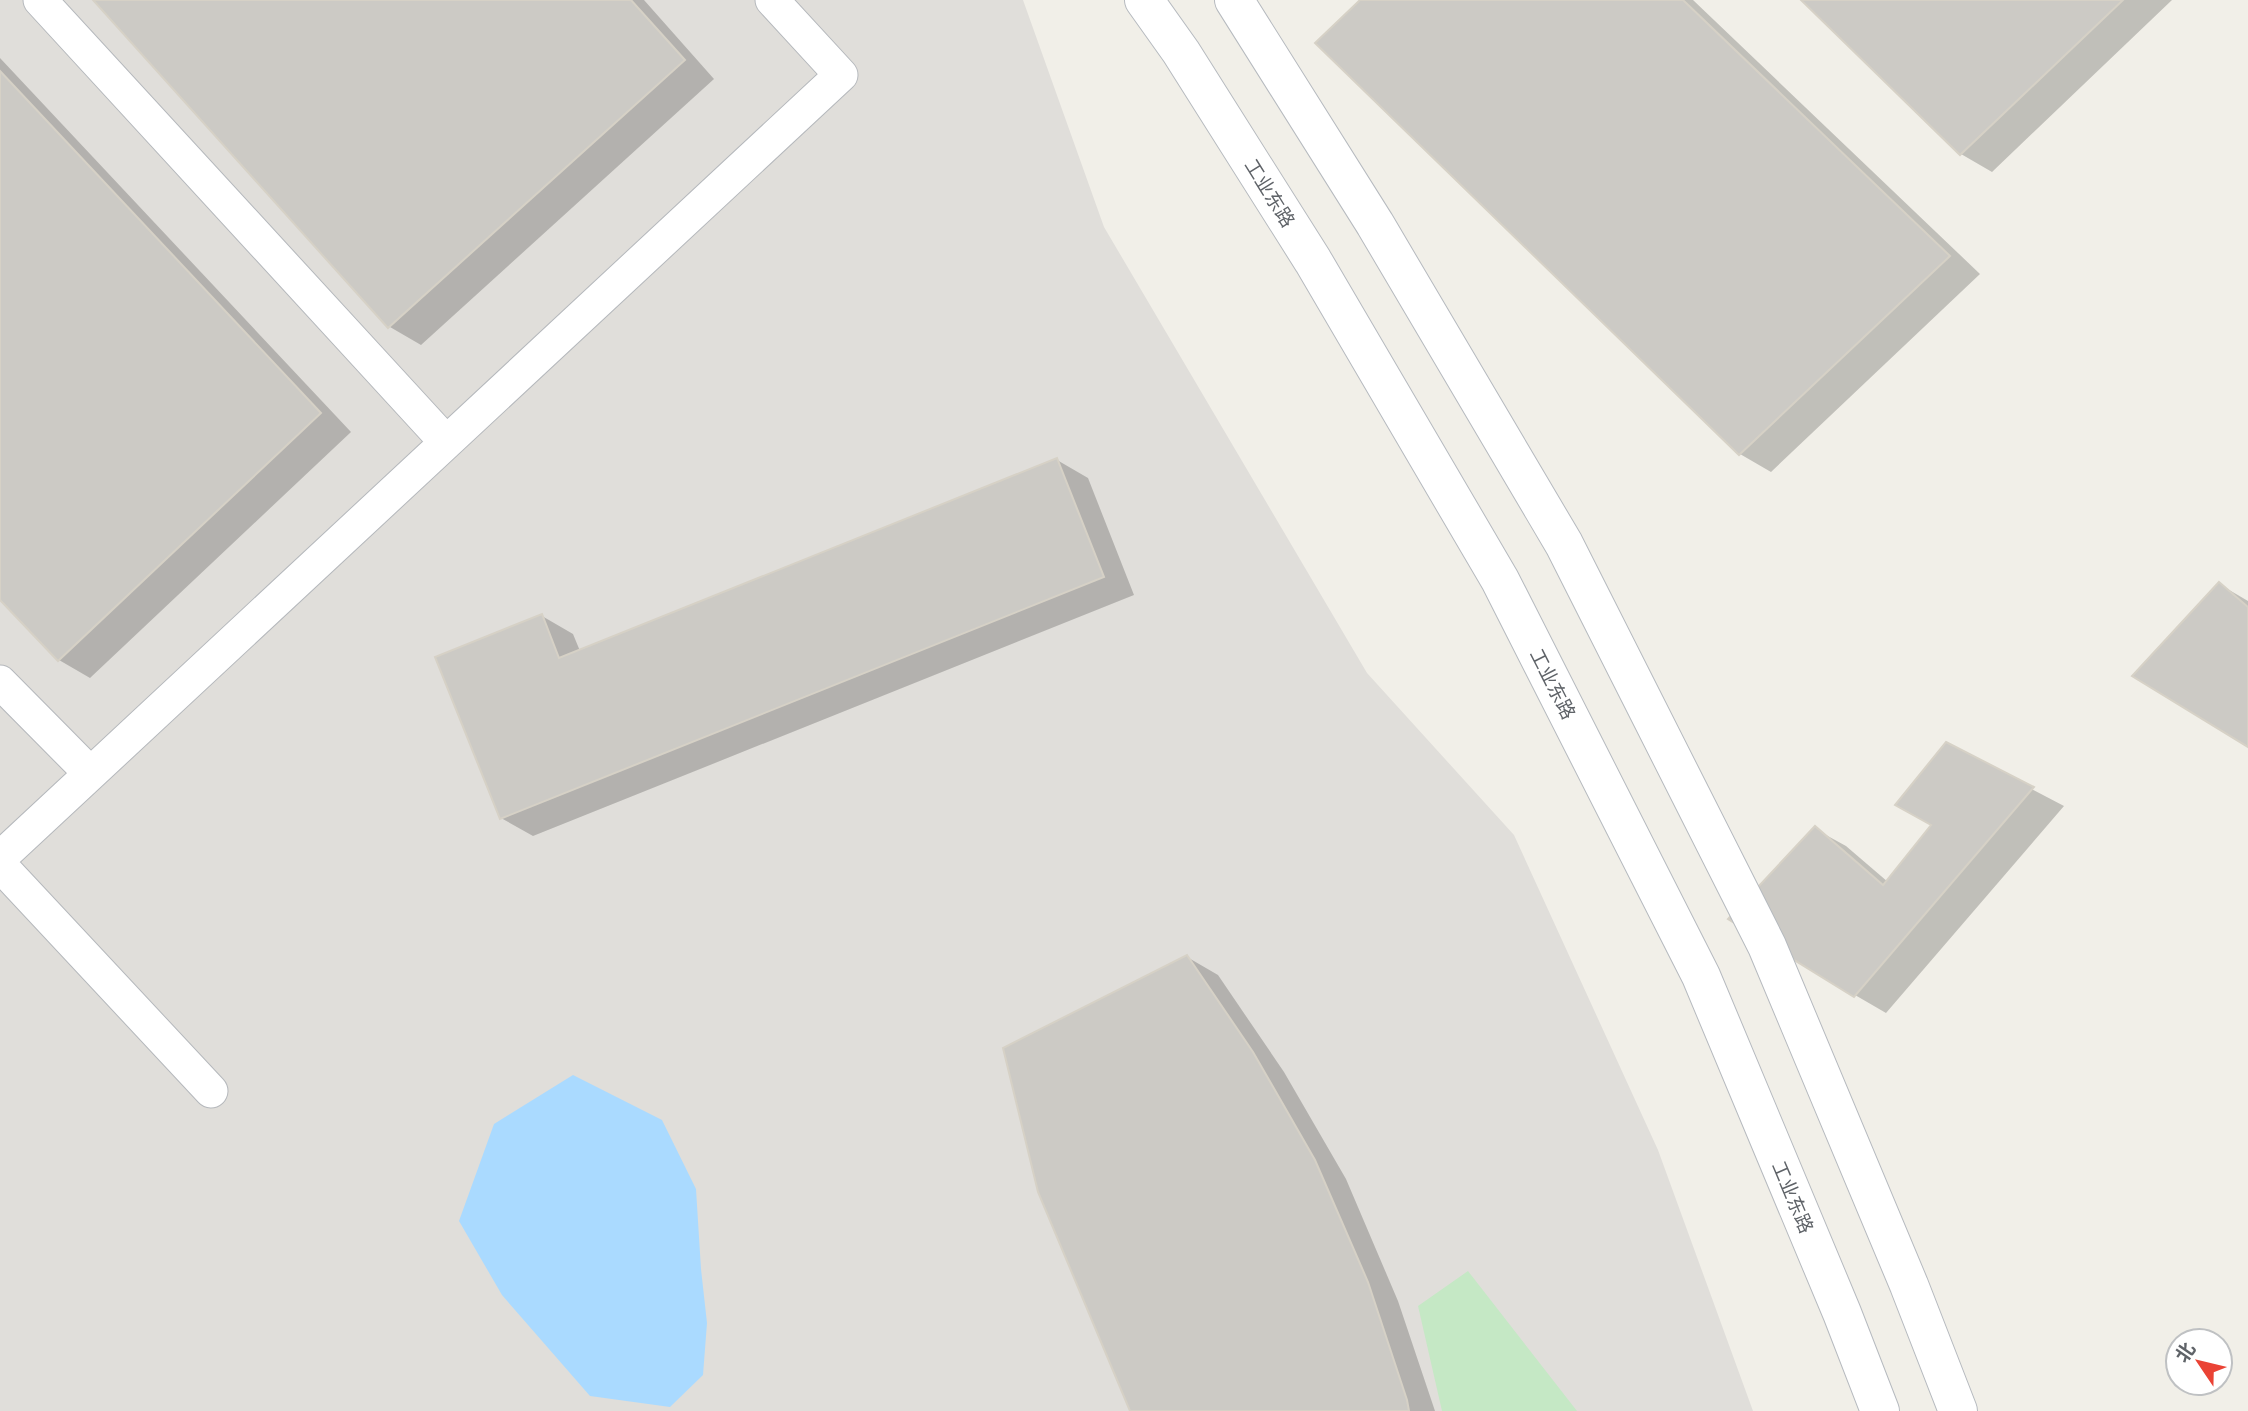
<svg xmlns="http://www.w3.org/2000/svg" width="2248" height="1411" font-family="'PT Sans Narrow','Noto Sans SC',sans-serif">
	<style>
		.industrial { fill: #e0deda }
		.green { fill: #c5e8c5 }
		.water { fill: #aadaff }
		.shadow { fill: #0003 }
		.building { fill: #cccac5; stroke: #d6d1c6; stroke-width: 2 }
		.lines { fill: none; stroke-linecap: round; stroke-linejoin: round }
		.street-casing { stroke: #b5b8bc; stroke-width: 35 }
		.secondary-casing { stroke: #b6babf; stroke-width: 40 }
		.street { stroke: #fff; stroke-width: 33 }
		.secondary { stroke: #fff; stroke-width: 38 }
		.labels { text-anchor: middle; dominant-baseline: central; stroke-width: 5; stroke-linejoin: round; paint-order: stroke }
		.street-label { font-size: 19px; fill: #5f6368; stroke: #fff }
	</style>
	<rect width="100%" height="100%" fill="#f1efe8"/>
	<path class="industrial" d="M 0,0 L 1023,0 L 1104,227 L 1367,673 L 1514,835 L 1658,1150 L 1753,1411 L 0,1411 Z"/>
	<path class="green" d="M 1468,1271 L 1577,1411 L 1442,1411 L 1418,1306 Z"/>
	<path class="water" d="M 573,1075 L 662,1120 L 696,1189 L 701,1269 L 707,1323 L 703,1375 L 670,1407 L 590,1396 L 502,1295 L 459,1221 L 494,1124 Z"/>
	<path class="shadow" d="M 95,0 L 644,0 L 714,79 L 421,345 L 390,327 Z
		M 1363,0 L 1693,0 L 1980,274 L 1771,472 L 1740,454 L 1317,43 Z
		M 1804,0 L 2172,0 L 1992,172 L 1961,154 Z
		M 0,58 L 351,432 L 90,678 L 59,660 L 0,597 Z
		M 1057,460 L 1088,478 L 1134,595 L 533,836 L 501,818 L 542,616 L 573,634 L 580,651 Z
		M 2219,584 L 2248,601 L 2248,745 Z
		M 1946,744 L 2064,806 L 1886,1013 L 1855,995 L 1815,829 L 1846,846 L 1888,882 L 1933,825 Z
		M 1187,957 L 1218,975 L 1284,1072 L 1346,1179 L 1398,1301 L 1435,1411 L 1132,1411 Z"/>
	<path class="building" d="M 93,0 L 631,0 L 685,60 L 388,328 Z
		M 1360,0 L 1683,0 L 1950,256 L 1739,455 L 1315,43 Z
		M 1801,0 L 2123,0 L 1960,155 Z
		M 0,71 L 321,413 L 58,661 L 0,600 Z
		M 1057,458 L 1104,577 L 500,819 L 435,657 L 542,614 L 559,658 Z
		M 2219,582 L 2248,607 L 2248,747 L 2132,676 Z
		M 1946,742 L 2034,787 L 1854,997 L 1728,919 L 1815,826 L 1883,885 L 1931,825 L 1895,805 Z
		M 1187,955 L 1253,1052 L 1315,1160 L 1368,1282 L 1407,1400 L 1409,1411 L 1130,1411 L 1038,1192 L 1003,1048 Z"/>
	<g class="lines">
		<defs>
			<path id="street" d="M 40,0 L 446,442
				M 0,682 L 90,773
				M 0,858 L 841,75 L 772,0
				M 0,865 L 211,1091"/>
			<path id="secondary" d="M 1144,0 L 1181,52 L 1313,261 L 1500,580 L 1701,976 L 1842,1313 L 1880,1411
				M 1234,0 L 1375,224 L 1564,544 L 1767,946 L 1909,1285 L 1958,1411"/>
		</defs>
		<use href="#street" class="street-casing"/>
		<use href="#secondary" class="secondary-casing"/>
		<use href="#street" class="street"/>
		<use href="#secondary" class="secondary"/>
	</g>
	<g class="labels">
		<g class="street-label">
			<text transform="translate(1270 193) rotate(58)">工业东路</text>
			<text transform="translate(1553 684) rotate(63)">工业东路</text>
			<text transform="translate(1793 1197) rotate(67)">工业东路</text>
		</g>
	</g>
	<g transform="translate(2199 1362) rotate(305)"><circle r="33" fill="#ffffff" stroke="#bfc1c3" stroke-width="2"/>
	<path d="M0-5L12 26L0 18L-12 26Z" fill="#ea4335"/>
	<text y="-10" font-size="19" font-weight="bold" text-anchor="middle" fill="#5f6368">北</text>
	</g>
</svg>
